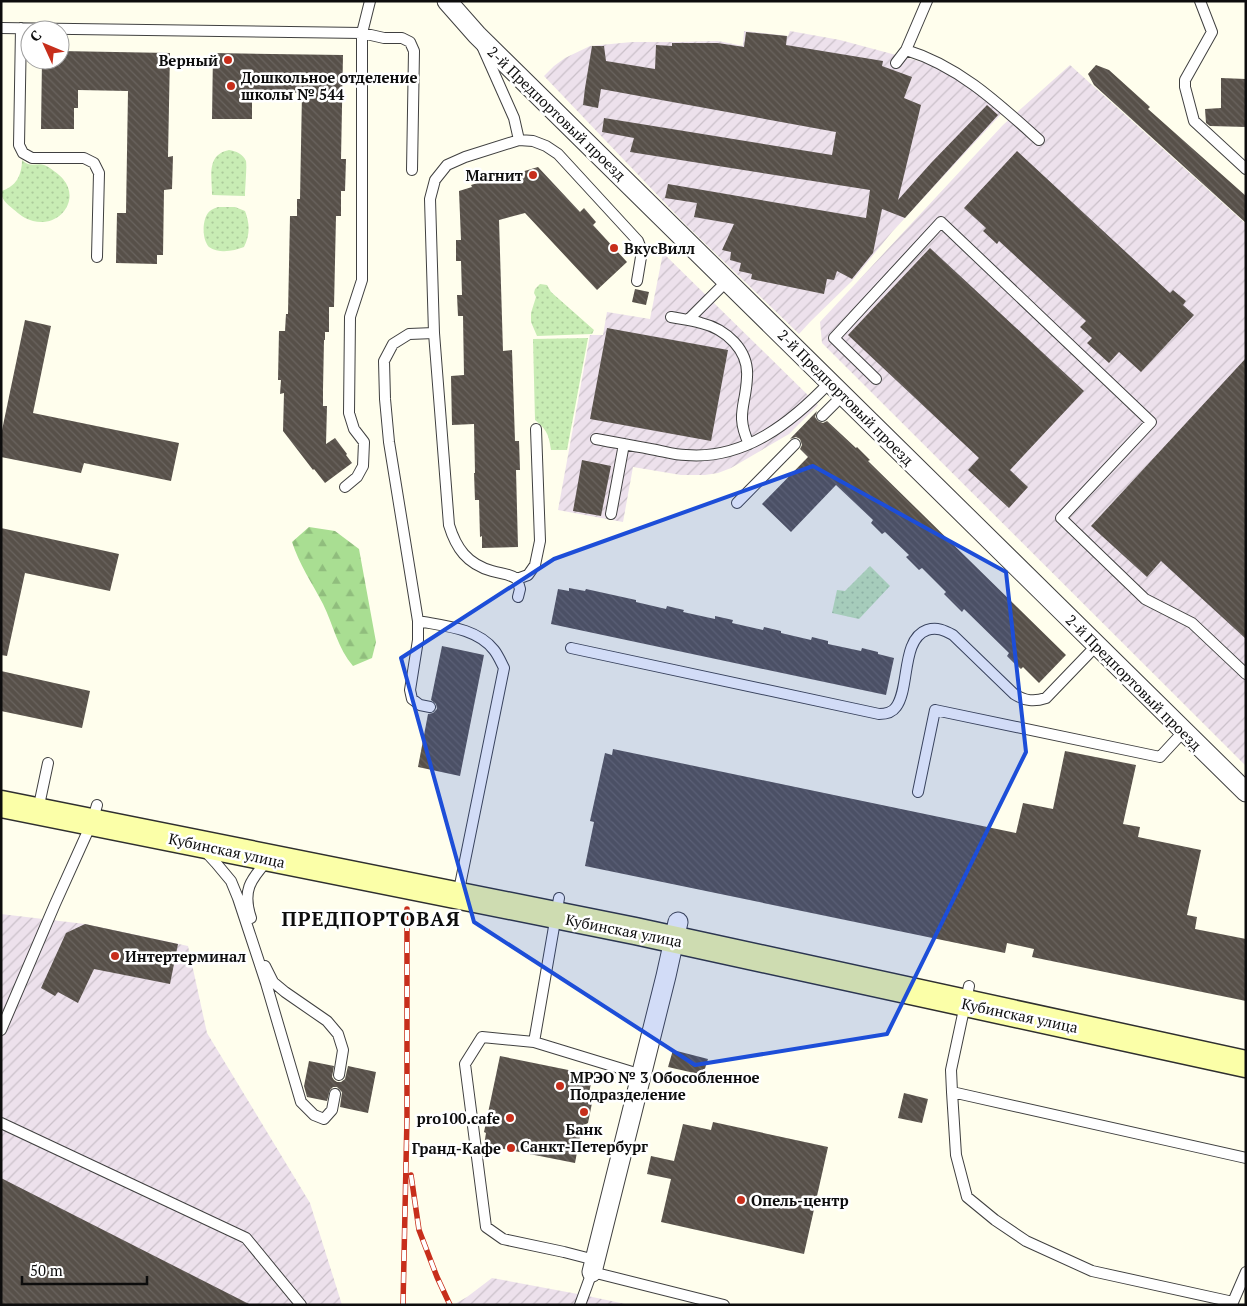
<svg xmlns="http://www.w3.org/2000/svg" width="1247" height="1306" font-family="'PT Serif',serif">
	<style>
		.industrial { fill: url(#industrial-furrows) }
		.forest { fill: url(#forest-firs) }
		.park { fill: url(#park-dots) }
		.building { fill: url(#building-back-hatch) }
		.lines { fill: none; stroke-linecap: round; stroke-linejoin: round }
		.lane-casing { stroke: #404040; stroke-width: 12 }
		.street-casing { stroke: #404040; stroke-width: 21 }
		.secondary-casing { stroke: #2f2f2f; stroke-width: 29 }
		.lane { stroke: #fff; stroke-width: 10 }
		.street { stroke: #fff; stroke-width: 19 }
		.secondary { stroke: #fbffa8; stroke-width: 26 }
		.rail-casing { stroke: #c72e1b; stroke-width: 5.5 }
		.rail { stroke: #fff; stroke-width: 4; stroke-dasharray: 11; stroke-linecap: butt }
		.marked { fill: #1d4ed8; fill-opacity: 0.2; stroke: #1d4ed8; stroke-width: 4; stroke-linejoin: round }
		.poi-dot { fill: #c72e1b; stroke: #fff; stroke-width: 2 }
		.labels { text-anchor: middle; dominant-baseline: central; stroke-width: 5; stroke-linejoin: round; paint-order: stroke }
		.poi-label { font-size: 15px; font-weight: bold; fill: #0d0d0d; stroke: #fff; text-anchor: start }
		.street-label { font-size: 15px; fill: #0d0d0d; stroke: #fff }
		.district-label { font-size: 20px; font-weight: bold; letter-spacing: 1px; fill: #0d0d0d; stroke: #fff }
	</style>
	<defs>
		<pattern id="industrial-furrows" width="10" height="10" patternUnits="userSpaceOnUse" patternTransform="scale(1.25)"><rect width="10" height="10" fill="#ede1ec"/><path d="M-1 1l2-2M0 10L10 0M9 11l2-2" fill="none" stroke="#cac0c9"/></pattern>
		<pattern id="forest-firs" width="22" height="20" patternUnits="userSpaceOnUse" patternTransform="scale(1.25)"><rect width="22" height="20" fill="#a9de92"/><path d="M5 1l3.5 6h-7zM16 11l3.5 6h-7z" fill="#90bd7d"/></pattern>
		<pattern id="park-dots" width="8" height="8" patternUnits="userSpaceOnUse" patternTransform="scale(1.25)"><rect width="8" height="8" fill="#c8ecb4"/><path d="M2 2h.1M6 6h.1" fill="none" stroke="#abc99a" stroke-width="1.8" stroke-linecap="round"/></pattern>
		<pattern id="building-back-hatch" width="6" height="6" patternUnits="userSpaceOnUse" patternTransform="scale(1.25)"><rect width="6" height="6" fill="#575049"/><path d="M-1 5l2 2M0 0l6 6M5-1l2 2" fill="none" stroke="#6a645f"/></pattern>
	</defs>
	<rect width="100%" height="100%" fill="#fffeed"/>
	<path class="industrial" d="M 744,31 L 788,36 L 790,31 L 840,40 L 937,66 L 965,83 L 1002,113 L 892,232 L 852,281 L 810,322 L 799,334 L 686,225 L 544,76 L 554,66 L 565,58 L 590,46 L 632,42 L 679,42 L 718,41 L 743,46 Z
		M 1070,65 L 1246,224 L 1246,766 L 822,343 L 820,322 L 1003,125 Z
		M 663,253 L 818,405 L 789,434 L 731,468 L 718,473 L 705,475 L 681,475 L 633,467 L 623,522 L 558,510 L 590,335 L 603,335 L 607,312 L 650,319 Z
		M 1,914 L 85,924 L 188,946 L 207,1033 L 310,1203 L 342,1305 L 1,1305 Z
		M 492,1278 L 583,1295 L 630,1305 L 453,1305 L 467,1297 Z"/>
	<path class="forest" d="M 309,527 L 335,531 L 359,549 L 376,642 L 372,658 L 353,666 C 338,649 333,624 323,604 C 312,583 299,564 292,542 Z"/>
	<path class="park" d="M 229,150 C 236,151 243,154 246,161 C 247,167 245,189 245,196 L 212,195 C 212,176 206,155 229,150 Z
		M 22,160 C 24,162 26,163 28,164 C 33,166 39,163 44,165 C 48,166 60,175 63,179 C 81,200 59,228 33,221 C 25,219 19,214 13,209 C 7,204 1,199 1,191 C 16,187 22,175 22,160 Z
		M 218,207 L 235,207 L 245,211 C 250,224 250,235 244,247 C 234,251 219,254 209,247 C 202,240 202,221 208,213 C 210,210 215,208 218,207 Z
		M 540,284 L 547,285 L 551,292 L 594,330 L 592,334 L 537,336 L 531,322 L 531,313 L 536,297 L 534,293 L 535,289 Z
		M 588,338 L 567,450 L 551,450 C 549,435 547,430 535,420 L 533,339 Z
		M 870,566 L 890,586 L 859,619 L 832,613 L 837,590 L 845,591 Z"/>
	<path class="building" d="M 746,32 L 787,36 L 786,45 L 883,61 L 882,66 L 912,77 L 904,98 L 921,105 L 898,200 L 931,163 L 987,105 L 998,115 L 905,218 L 882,209 L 873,253 L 852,279 L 837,271 L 834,280 L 827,279 L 824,294 L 751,279 L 752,274 L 739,271 L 741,263 L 730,260 L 731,252 L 722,250 L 734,224 L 694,217 L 697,203 L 665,198 L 668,184 L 866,218 L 870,190 L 630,152 L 634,138 L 602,132 L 604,118 L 832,155 L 836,132 L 601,89 L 598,108 L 583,105 L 585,88 L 592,46 L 604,46 L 606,61 L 655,69 L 656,45 L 672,46 L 672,43 L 718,43 L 744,47 Z
		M 60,51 L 170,53 L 168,157 L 173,156 L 172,189 L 164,190 L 163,255 L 157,255 L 157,264 L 116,263 L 117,213 L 126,213 L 128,91 L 78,90 L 78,108 L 74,108 L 74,129 L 41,129 L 42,60 L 60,60 Z
		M 213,53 L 343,55 L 341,159 L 346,159 L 345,191 L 341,191 L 341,216 L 336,216 L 334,307 L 329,307 L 329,332 L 325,332 L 325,340 L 324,340 L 323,389 L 323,406 L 327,406 L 326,444 L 335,438 L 347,454 L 346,455 L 352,463 L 325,483 L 314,469 L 313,470 L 283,431 L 284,393 L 280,394 L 281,380 L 278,380 L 279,331 L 285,331 L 286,314 L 288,314 L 290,216 L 297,216 L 297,199 L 300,199 L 302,93 L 252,92 L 252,119 L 212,119 Z
		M 1096,65 L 1109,70 L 1150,107 L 1148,109 L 1246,196 L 1246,223 L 1094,85 L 1088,74 Z
		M 1221,78 L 1246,79 L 1246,127 L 1210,126 L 1206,123 L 1205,109 L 1221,108 Z
		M 1017,151 L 1170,293 L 1173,290 L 1186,301 L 1183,305 L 1194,315 L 1141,372 L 1119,352 L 1109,363 L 1087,343 L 1092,338 L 1080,327 L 1086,321 L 999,241 L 997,244 L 983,231 L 986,228 L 964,208 Z
		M 538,167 L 580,212 L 584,208 L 596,222 L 593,225 L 627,262 L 597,290 L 525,213 L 499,220 L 503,351 L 512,350 L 515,441 L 519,441 L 520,470 L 516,470 L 518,547 L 482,548 L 482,536 L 480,537 L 479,500 L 475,500 L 474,473 L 475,473 L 474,424 L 452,425 L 451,376 L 464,375 L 463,316 L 458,316 L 457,295 L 462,295 L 461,261 L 456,261 L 456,240 L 461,240 L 459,191 L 472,187 L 471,185 L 510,173 L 511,175 Z
		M 930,248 L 1084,391 L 1010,470 L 1028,487 L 1009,508 L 968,470 L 979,458 L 848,335 Z
		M 635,289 L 649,292 L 646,305 L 632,302 Z
		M 25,320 L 51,326 L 33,413 L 179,443 L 171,481 L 84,463 L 81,473 L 1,457 L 1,435 Z
		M 607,328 L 728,350 L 711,441 L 590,419 Z
		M 1246,358 L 1246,639 L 1161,561 L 1147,577 L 1091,526 Z
		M 817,411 L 815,417 L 818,421 L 823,423 L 827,421 L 856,448 L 857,447 L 870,460 L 868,461 L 1066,655 L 1039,683 L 1023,667 L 1021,669 L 1014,663 L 1007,656 L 1009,653 L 964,609 L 962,612 L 944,594 L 946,592 L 922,568 L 919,570 L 906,557 L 909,555 L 885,532 L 882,534 L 871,523 L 873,520 L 836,485 L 791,532 L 762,504 L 808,457 L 800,449 L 802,445 L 800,439 L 796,437 L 790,439 Z
		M 582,460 L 611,466 L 601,516 L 573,511 Z
		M 1,528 L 119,554 L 110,591 L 25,573 L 7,656 L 1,655 Z
		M 569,588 L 585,591 L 586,589 L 636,600 L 636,602 L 666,609 L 667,606 L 684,610 L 683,612 L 715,619 L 715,616 L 733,620 L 732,623 L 763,630 L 764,627 L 781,631 L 781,633 L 811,640 L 812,637 L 828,641 L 828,644 L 861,651 L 862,648 L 878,652 L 878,654 L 894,658 L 886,695 L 551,624 L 558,589 L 569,591 Z
		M 442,646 L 484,655 L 460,776 L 418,767 L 428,714 L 433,713 L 437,709 L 436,704 L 431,700 Z
		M 1,671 L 90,691 L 82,728 L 1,711 Z
		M 613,749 L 1016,833 L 1023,803 L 1053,809 L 1065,751 L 1136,765 L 1123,824 L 1140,827 L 1138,837 L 1201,850 L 1187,915 L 1197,917 L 1195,929 L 1246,939 L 1246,1001 L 1032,957 L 1034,949 L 1007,943 L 1005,953 L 585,866 L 594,822 L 590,821 L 605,753 L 612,755 Z
		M 85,924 L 178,944 L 170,984 L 94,969 L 78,1003 L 58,992 L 55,996 L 41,988 L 66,933 Z
		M 673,1050 L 708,1059 L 703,1075 L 668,1067 Z
		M 500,1056 L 593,1075 L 588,1097 L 592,1103 L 588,1123 L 582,1126 L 575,1163 L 484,1145 L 486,1133 L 484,1132 Z
		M 309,1061 L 334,1066 L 332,1077 L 334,1080 L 337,1082 L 341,1082 L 345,1079 L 348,1066 L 376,1072 L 368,1113 L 340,1107 L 342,1092 L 337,1087 L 333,1087 L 330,1090 L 327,1101 L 307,1097 L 304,1086 Z
		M 904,1093 L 928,1099 L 922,1123 L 898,1118 Z
		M 713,1122 L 828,1147 L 804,1254 L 661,1222 L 671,1179 L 647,1174 L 651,1156 L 674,1161 L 683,1124 L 711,1130 Z
		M 1,1178 L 251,1305 L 1,1305 Z"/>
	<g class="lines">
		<defs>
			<path id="lane" d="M 1200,1 L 1212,32 L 1185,80 L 1185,87 L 1194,121 L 1246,169
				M 1,28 L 362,33 L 384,38 L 402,38 L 410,42 L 414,51 L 412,170
				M 21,28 L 19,145 L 23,153 L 32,158 L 84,158 L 94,163 L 99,173 L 97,257
				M 482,46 L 514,118 L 519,140
				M 906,50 C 959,66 999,104 1039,140
				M 896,63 L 906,50 L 927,1
				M 671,317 C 681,319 691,320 701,323 C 726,329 749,350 747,377 C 746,406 735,414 749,444
				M 688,320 L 727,281
				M 434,333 L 409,334 L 393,344 L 384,361 L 385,399 L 389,442 L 418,621 C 444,626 477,628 494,650 C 498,655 501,662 504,668 L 458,895
				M 876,379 L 834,338 L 941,222 L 1151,422 L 1061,518 L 1145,599 L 1192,623 L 1246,674
				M 822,416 L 843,395
				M 596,439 C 616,443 636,446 656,450 C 666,452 676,455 686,455 C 745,460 792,422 830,382
				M 345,487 L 357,477 L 363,466 L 364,442 L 354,429 L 349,413 L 350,317 L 362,280 L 362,33 L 370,1
				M 737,503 L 795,444
				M 611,514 L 624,444
				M 517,579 L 528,575 L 535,565 L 540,541 L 536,429
				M 518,597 L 520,589 L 517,579 C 508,573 502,574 492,571 C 467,564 456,548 449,525 L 434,333 L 430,199 L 435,180 L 447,165 L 465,157 L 519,140 L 533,141 L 546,146 L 558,154 L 638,241 L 642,251 L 637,281
				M 418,621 L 418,640 L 410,690 L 412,699 L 420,705 L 430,707
				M 571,648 L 879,714 C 885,714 892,713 896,707 C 910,689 901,639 927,630 C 937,627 944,630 953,635 L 1014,694 C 1025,701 1034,702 1046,698 L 1097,645
				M 918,792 L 935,710 L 1160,757 L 1184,731
				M 38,810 L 48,763
				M 205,851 L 216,863 L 231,881 L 238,898 L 266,983 L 301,1102 L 314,1115 L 324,1119 L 332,1110 L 335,1094
				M 559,898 L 534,1042 L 642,1075
				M 251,918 C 242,891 250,880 268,860
				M 265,966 L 273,982 L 285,992 L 327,1021 L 338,1034 L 343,1050 L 339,1075
				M 969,986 L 951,1070 L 952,1092 L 1246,1158
				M 1,1030 L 55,904 L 92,822 L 97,805
				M 534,1042 L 482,1037 L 465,1064 L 486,1227 L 503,1239 L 564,1252 L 595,1260
				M 952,1092 L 956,1155 L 967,1197 L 995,1220 L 1026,1241 L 1092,1271 L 1233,1302 L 1246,1272
				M 1,1123 L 246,1238 L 301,1305
				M 580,1305 L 592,1272 L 724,1305"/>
			<path id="street" d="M 447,1 L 477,35 L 1246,792
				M 592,1272 L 666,976 L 678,922"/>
			<path id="secondary" d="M 1,804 L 635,931 L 1246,1064"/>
		</defs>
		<use href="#lane" class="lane-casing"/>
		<use href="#street" class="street-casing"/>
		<use href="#secondary" class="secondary-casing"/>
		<use href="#lane" class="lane"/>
		<use href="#street" class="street"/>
		<use href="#secondary" class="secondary"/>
		<defs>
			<path id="rail" d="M 411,1175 L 419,1230 L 437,1277 L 450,1305
				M 403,1305 L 407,1117 L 407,909"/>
		</defs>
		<use href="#rail" class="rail-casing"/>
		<use href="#rail" class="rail"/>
	</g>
	<path class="marked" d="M 813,466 L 1006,572 L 1026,752 L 887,1034 L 695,1065 L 474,922 L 401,658 L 554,559 Z"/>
	<g class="poi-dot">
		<circle cx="228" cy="60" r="5"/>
		<circle cx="231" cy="86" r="5"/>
		<circle cx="533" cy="175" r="5"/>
		<circle cx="614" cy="248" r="5"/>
		<circle cx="115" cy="956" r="5"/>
		<circle cx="560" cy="1086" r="5"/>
		<circle cx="584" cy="1112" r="5"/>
		<circle cx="510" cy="1118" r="5"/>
		<circle cx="511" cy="1148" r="5"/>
		<circle cx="741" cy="1200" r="5"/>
	</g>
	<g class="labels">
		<g class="poi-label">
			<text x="218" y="60" text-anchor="end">Верный</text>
			<text x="241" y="77">Дошкольное отделение<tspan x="241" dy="17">школы № 544</tspan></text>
			<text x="523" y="175" text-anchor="end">Магнит</text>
			<text x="624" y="248">ВкусВилл</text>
			<text x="125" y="956">Интертерминал</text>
			<text x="570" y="1077">МРЭО № 3 Обособленное<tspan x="570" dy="17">Подразделение</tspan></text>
			<text x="500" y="1118" text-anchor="end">pro100.cafe</text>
			<text x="584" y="1129" text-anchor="middle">Банк<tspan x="584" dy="17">Санкт-Петербург</tspan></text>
			<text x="501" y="1148" text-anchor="end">Гранд-Кафе</text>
			<text x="751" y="1200">Опель-центр</text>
		</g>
		<g class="street-label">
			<text transform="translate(557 113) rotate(44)">2-й Предпортовый проезд</text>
			<text transform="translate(846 397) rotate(45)">2-й Предпортовый проезд</text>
			<text transform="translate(1134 682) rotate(45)">2-й Предпортовый проезд</text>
			<text transform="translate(227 850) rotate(12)">Кубинская улица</text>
			<text transform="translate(624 930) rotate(11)">Кубинская улица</text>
			<text transform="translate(1020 1015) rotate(12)">Кубинская улица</text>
		</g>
		<g class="district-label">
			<text x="371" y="918">ПРЕДПОРТОВАЯ</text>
		</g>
	</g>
	<rect width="1247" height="1306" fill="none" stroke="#0d0d0d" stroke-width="5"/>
	<g transform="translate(45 45) rotate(314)"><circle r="24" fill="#ffffff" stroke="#9e9e9e"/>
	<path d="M0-4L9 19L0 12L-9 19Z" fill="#c72e1b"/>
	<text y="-8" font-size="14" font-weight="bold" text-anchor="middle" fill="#0d0d0d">С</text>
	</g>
	<path d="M22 1276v8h125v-8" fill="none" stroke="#0d0d0d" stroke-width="2.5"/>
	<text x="30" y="1276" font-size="15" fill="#0d0d0d" stroke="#ffffff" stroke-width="4" paint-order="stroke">50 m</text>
</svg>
